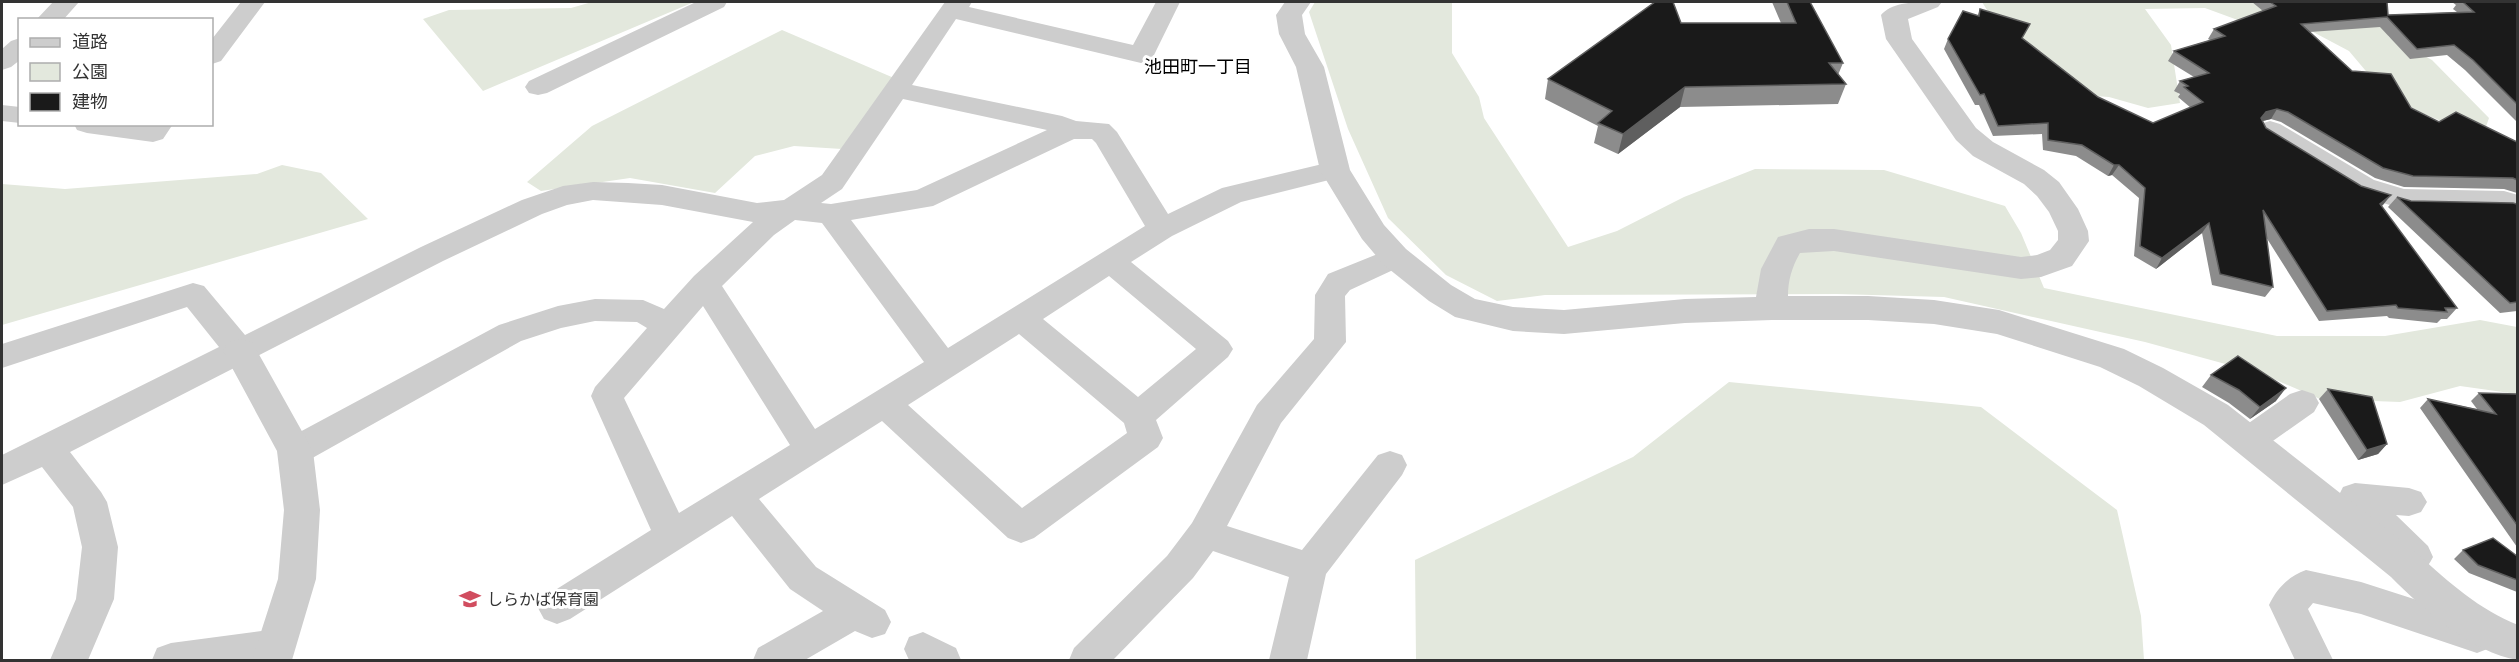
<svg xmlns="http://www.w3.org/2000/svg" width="2519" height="662" font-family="'Noto Sans','Noto Sans JP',sans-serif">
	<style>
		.green { fill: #e3e8dd }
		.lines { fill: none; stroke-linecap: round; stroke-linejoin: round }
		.minor { fill: #cdcdcd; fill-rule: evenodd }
		.tertiary { fill: #cdcdcd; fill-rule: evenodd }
		.wall { fill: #8c8c8c }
		.shaded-wall { fill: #5f5f5f }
		.building { fill: #1a1a1a; stroke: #5f5f5f; stroke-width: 1.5 }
		.labels { text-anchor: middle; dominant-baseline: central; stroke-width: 6; stroke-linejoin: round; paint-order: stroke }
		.poi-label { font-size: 16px; fill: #333; stroke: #fff; text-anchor: start }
		.neighbourhood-label { font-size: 18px; fill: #000; stroke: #fff }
	</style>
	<rect width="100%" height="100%" fill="#fff"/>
	<path class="green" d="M 592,2 L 694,2 L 483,91 L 423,19 L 449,10 L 571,8 Z
		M 1315,2 L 1452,2 L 1452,53 L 1479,97 L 1484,118 L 1568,247 L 1617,231 L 1684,197 L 1755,169 L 1884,170 L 2005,206 L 2021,233 L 2044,288 L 2277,336 L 2385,336 L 2480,320 L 2517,327 L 2517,394 L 2460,386 L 2400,402 L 2320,399 L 2262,374 L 2145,342 L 1944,297 L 1837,294 L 1545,295 L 1497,301 L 1446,275 L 1388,218 L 1348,129 L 1309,12 Z
		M 1982,2 L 2370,2 L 2389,37 L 2432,60 L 2489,118 L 2482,138 L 2417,111 L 2376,83 L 2349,51 L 2298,24 L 2254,26 L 2205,8 L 2145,9 L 2171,45 L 2180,103 L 2148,108 L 2109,97 L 2052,93 L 2000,31 Z
		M 782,30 L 894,78 L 842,149 L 794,146 L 755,156 L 715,193 L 630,178 L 541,191 L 527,182 L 592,126 Z
		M 282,165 L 321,173 L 368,219 L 2,325 L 2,184 L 65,189 L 257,174 Z
		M 1729,382 L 1981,407 L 2117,510 L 2141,616 L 2144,660 L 1416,660 L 1415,560 L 1633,457 Z"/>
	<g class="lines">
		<path class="minor" d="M 53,2 L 79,2 L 63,20 L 36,20 Z
			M 241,2 L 265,2 L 221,61 L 212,64 L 212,39 Z
			M 696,2 L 727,2 L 724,7 L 547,93 L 538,95 L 529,93 L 525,87 L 529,81 Z
			M 945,2 L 972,2 L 969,7 L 1133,45 L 1156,2 L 1180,2 L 1154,55 L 1150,60 L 1141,63 L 956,19 L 912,85 L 1062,116 L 1076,121 L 1109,124 L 1117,132 L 1168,214 L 1222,188 L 1335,161 L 1345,164 L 1349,170 L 1345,176 L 1241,202 L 1172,236 L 1131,262 L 1228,341 L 1233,349 L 1228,357 L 1156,420 L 1163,438 L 1158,447 L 1034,538 L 1021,543 L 1008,538 L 882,421 L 759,499 L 816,567 L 885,610 L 891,622 L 885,634 L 872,638 L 855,631 L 805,660 L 753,660 L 758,648 L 823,611 L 790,589 L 732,516 L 570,619 L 557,624 L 544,619 L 538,608 L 544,597 L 651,530 L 591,396 L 595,387 L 647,328 L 637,322 L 595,321 L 561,328 L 521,341 L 307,461 L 295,464 L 283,461 L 278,451 L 283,441 L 499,325 L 558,306 L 595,299 L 643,300 L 664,309 L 694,276 L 753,222 L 662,205 L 593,200 L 567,205 L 542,214 L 443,261 L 70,452 L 101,492 L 107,502 L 118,547 L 114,599 L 88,660 L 50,660 L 76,599 L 82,547 L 73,507 L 42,467 L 2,485 L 2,455 L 219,347 L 187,307 L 2,368 L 2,344 L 193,283 L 204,286 L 245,335 L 421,247 L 522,200 L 563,186 L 593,182 L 628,183 L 662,185 L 757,203 L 784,200 L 822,175 ZM 903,99 L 1047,130 L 917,190 L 831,204 L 821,203 L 842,189 ZM 1074,139 L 1092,139 L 1096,143 L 1145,226 L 948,348 L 851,220 L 933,206 ZM 795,220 L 822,223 L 924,362 L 815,429 L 722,286 L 774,235 ZM 1109,276 L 1196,349 L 1138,397 L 1043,319 ZM 703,306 L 790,445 L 679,513 L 624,398 ZM 1019,334 L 1124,423 L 1127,433 L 1022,508 L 908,405 Z
			M 20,38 L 20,60 L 11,67 L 2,70 L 2,49 L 11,41 Z
			M 2,105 L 20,107 L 20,123 L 2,121 Z
			M 2270,121 L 2280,124 L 2374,180 L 2404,189 L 2504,191 L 2518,195 L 2518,215 L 2504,211 L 2403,209 L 2393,206 L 2354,194 L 2260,136 L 2256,130 L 2260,124 Z
			M 74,124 L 173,124 L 163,139 L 153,142 L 87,133 L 77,130 Z
			M 1395,247 L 1406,250 L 1410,257 L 1406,264 L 1350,290 L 1345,296 L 1346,342 L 1281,423 L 1227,526 L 1302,550 L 1378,455 L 1390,451 L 1402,455 L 1407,465 L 1402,475 L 1326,574 L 1307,660 L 1269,660 L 1289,577 L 1213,551 L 1193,578 L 1113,660 L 1069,660 L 1074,648 L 1167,556 L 1192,523 L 1257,405 L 1314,339 L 1315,295 L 1328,274 Z
			M 2302,390 L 2314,394 L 2319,403 L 2314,412 L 2260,450 L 2248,454 L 2236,450 L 2231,441 L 2236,432 L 2290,394 Z
			M 2355,483 L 2409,488 L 2421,492 L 2427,502 L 2421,512 L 2409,516 L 2396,515 L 2428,546 L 2433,557 C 2425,574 2414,579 2396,573 L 2391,562 L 2393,558 L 2343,507 L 2338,497 L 2343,487 Z
			M 2306,570 L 2361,582 L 2470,617 L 2483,612 L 2496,617 L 2502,629 L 2490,648 L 2477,653 L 2361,614 L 2313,603 L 2308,609 L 2333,660 L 2295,660 L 2269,605 C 2277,588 2289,576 2306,570 Z
			M 276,629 L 289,634 L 295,646 L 289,658 L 282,660 L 152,660 L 157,648 L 171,643 Z
			M 923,632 L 956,648 L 961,660 L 909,660 L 904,649 L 909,637 Z"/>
		<path class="tertiary" d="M 1285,2 L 1311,2 L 1302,15 L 1305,34 L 1324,67 L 1350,170 L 1384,225 L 1406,249 L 1451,285 L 1475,299 L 1513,307 L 1564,310 L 1685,299 L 1756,297 L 1761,269 L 1778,237 L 1809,229 L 1834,229 L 2021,257 L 2037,255 L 2050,250 L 2058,240 L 2058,231 L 2049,212 L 2037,196 L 2024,184 L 1973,156 L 1956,140 L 1886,39 L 1881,15 C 1893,0 1923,2 1942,2 L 1938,7 L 1908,19 L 1912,39 L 1976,128 L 1993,142 L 2044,170 L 2059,182 L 2078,209 L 2088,231 L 2089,241 L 2072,266 L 2041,277 L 2021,279 L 1834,251 L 1800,253 C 1792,267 1788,280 1788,296 L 1868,296 L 1934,300 L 1999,310 L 2124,349 L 2163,368 L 2228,405 L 2419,555 C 2448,582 2480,610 2518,625 L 2518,660 C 2472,653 2423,609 2391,577 L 2204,425 L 2139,386 L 2100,367 L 1997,334 L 1934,324 L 1868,320 L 1772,320 L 1685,323 L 1564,334 L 1513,331 L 1455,317 L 1429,301 L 1384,265 L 1362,239 L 1320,170 L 1296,67 L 1279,34 L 1276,15 Z
			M 240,339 L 252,342 L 313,451 L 320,510 L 316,579 L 292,660 L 252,660 L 278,579 L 284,510 L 277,451 L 223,351 L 228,342 Z"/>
	</g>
	<path class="wall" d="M 1772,2 L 1810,2 L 1843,63 L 1838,75 L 1846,84 L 1838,104 L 1680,107 L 1618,154 L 1594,143 L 1598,126 L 1545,99 L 1548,79 L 1681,23 L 1781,23 Z
		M 2252,2 L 2387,2 L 2388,15 L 2457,12 L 2453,9 L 2456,5 L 2452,2 L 2517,2 L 2517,122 L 2465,70 L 2447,55 L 2410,59 L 2380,27 L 2310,32 L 2352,71 L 2411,108 L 2439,122 L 2517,142 L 2517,193 L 2504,189 L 2404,187 L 2375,178 L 2281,122 L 2271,119 L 2262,121 L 2266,128 L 2381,206 L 2457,308 L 2447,319 L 2441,319 L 2437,323 L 2389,318 L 2387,316 L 2319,321 L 2266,237 L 2273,287 L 2265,297 L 2212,285 L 2202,233 L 2156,269 L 2134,256 L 2139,198 L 2112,175 L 2108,176 L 2076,156 L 2043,150 L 2042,134 L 1993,136 L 1979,105 L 1975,105 L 1944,49 L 1948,39 L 1978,15 L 1980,9 L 2022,38 L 2098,97 L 2153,123 L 2191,108 L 2178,97 L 2180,94 L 2174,91 L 2180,81 L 2194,77 L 2168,61 L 2174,51 L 2210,40 L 2208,39 L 2214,29 L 2263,11 Z
		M 2397,197 L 2411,201 L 2517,204 L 2517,311 L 2500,313 L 2388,207 Z
		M 2211,375 L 2276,401 L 2250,419 L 2229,403 L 2202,387 Z
		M 2328,389 L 2387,444 L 2378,454 L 2358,460 L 2319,399 Z
		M 2479,393 L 2517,394 L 2517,547 L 2420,408 L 2428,399 L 2477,409 L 2471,401 Z
		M 2463,550 L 2517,556 L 2517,592 L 2469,573 L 2454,559 Z"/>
	<path class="shaded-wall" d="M 1685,87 L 1680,107 L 1618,154 L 1623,134 Z
		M 2277,109 L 2271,119 L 2259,122 L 2254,129 L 2266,112 Z
		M 2114,165 L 2119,165 L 2112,175 L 2108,176 Z
		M 2391,195 L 2383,205 L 2372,214 L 2380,204 Z
		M 2209,223 L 2202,233 L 2156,269 L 2162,258 Z
		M 2286,388 L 2276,401 L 2250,419 L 2260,407 Z
		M 2387,444 L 2378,454 L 2358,460 L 2367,450 Z"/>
	<path class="building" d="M 1655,2 L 1673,2 L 1681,23 L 1796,23 L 1787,2 L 1810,2 L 1843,63 L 1829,63 L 1846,84 L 1685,87 L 1623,134 L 1598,123 L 1612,111 L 1548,79 Z
		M 2270,2 L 2387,2 L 2388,15 L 2474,12 L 2463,2 L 2517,2 L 2517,104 L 2473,60 L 2454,45 L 2417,49 L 2387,17 L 2301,24 L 2352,71 L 2391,74 L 2411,108 L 2439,122 L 2456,112 L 2517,142 L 2517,180 L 2513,178 L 2413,176 L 2383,168 L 2288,112 L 2277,109 L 2266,112 L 2261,118 L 2266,128 L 2361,186 L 2391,195 L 2380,204 L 2457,308 L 2445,308 L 2447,312 L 2398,308 L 2396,305 L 2327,311 L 2263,210 L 2273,287 L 2220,274 L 2209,223 L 2162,258 L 2140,246 L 2145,188 L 2119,165 L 2114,165 L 2082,145 L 2048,140 L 2048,123 L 1998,126 L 1984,94 L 1980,95 L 1948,39 L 1963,11 L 1979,16 L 1980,9 L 2030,24 L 2022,38 L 2098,97 L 2153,123 L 2203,102 L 2184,87 L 2188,86 L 2180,81 L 2209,73 L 2174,51 L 2225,36 L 2214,29 L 2276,6 Z
		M 2397,197 L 2411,201 L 2513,203 L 2517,204 L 2517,302 L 2510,303 Z
		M 2238,356 L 2286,388 L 2260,407 L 2239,390 L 2211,375 Z
		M 2328,389 L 2372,397 L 2387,444 L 2367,450 Z
		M 2479,393 L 2517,394 L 2517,525 L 2428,399 L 2496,414 Z
		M 2493,538 L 2517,556 L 2517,580 L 2478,565 L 2463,550 Z"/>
	<defs>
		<symbol id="school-bare" viewBox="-9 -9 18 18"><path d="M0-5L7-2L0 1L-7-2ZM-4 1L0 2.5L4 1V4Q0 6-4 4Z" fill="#d14d5f" stroke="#fff" stroke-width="2.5" paint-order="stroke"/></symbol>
	</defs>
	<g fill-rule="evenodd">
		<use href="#school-bare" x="455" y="584" width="30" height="30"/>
	</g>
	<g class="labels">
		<g class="poi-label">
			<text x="487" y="599">しらかば保育園</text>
		</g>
		<g class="neighbourhood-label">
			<text x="1198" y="66">池田町一丁目</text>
		</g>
	</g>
	<rect width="2519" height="662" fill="none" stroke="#333333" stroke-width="6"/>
	<rect x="18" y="18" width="195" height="108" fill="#ffffff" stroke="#adadad" stroke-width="1.5"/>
	<rect x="30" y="38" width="30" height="9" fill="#cdcdcd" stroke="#adadad" stroke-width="1.5"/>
	<text x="72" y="48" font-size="18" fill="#333333">道路</text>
	<rect x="30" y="63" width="30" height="18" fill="#e3e8dd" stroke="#adadad" stroke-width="1.5"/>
	<text x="72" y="78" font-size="18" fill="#333333">公園</text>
	<rect x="30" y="93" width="30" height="18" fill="#1a1a1a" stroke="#adadad" stroke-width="1.5"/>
	<text x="72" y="108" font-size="18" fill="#333333">建物</text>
</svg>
